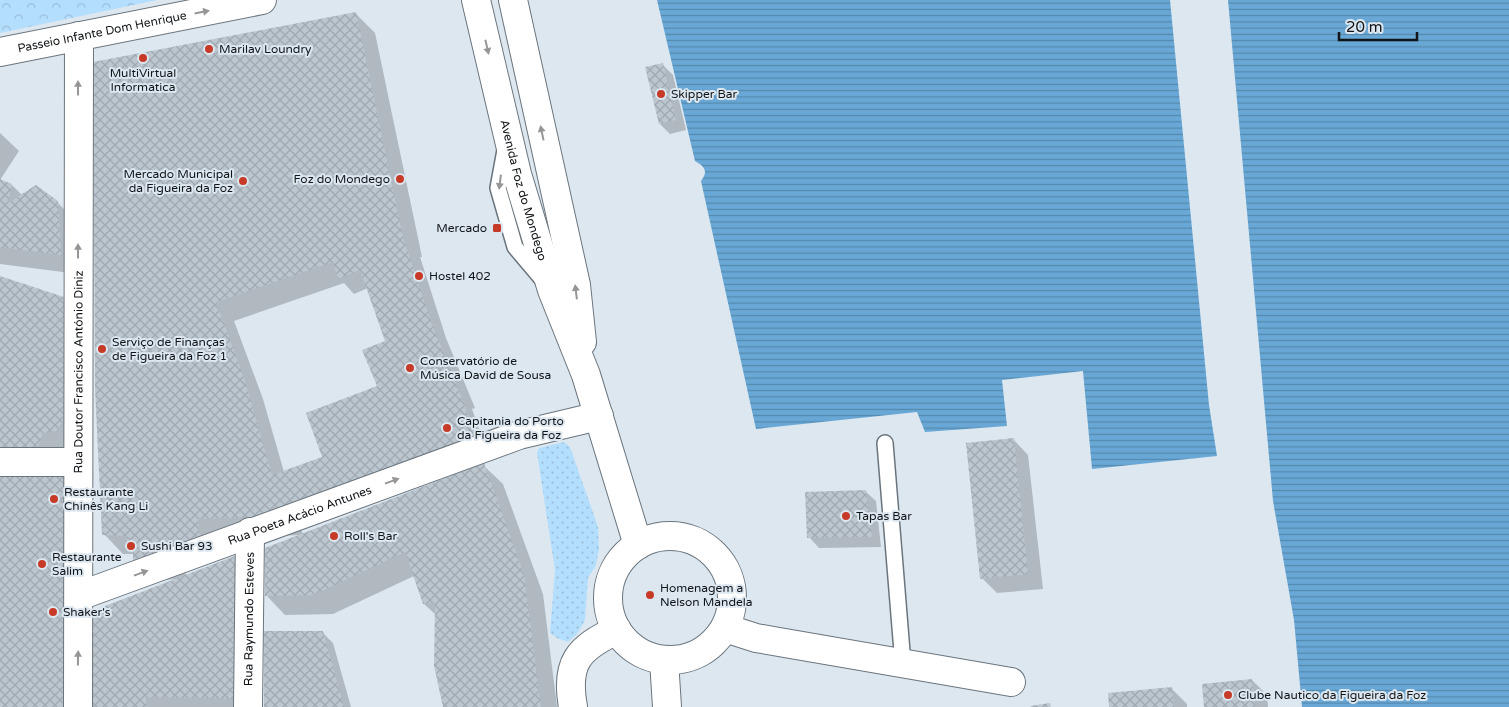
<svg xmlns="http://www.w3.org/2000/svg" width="1509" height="707" font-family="'Varela Round',sans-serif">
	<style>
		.grass { fill: url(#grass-dots) }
		.forest { fill: url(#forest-crowns) }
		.water { fill: url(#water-rules) }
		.shadow { fill: #0003; fill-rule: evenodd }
		.building { fill: url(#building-cross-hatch); fill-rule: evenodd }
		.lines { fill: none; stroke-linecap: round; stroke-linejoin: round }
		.lane-casing { stroke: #6b757d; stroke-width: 18 }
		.street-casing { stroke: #6b757d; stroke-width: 30 }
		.secondary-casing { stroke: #6b757d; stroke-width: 30 }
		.lane { stroke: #fff; stroke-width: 15 }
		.street { stroke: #fff; stroke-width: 28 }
		.secondary { stroke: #fff; stroke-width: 28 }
		.oneway { fill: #949697 }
		.poi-dot { fill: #c63a27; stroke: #dce7f0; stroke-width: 2 }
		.labels { text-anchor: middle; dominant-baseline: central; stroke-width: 4; stroke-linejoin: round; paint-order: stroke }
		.street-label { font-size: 12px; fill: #111518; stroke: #dce7f0 }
		.poi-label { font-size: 12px; fill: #111518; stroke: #dce7f0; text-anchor: start }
	</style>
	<defs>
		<pattern id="grass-dots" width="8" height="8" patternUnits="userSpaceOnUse" patternTransform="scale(1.25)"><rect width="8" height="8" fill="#b4defe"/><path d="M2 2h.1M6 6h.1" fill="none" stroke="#9abed9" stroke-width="1.8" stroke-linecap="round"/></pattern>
		<pattern id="forest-crowns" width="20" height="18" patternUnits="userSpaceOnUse" patternTransform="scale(1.25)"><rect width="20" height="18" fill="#b4defe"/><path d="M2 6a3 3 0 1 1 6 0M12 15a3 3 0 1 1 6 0" fill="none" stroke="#9abed9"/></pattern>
		<pattern id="water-rules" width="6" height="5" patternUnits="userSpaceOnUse" patternTransform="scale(1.25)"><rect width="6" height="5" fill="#69a8d6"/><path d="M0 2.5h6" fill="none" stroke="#5588ad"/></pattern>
		<pattern id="building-cross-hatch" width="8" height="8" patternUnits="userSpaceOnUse" patternTransform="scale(1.25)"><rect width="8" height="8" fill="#bbc6cf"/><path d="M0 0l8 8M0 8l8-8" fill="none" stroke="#a0a9b1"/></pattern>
	</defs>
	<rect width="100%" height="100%" fill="#dce7f0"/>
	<path class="grass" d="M 564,442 L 570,447 L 598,527 L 599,549 L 596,565 L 588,578 L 585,620 L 577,634 L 568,642 L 557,638 L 550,633 L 555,570 L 537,453 L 539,448 Z"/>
	<path class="forest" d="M 0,0 L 157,0 L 0,33 Z"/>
	<path class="water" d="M 657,0 L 1170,0 L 1209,405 L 1217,456 L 1092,469 L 1083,371 L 1002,380 L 1007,426 L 925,432 L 917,412 L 756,429 L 701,181 C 709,171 704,166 695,161 Z
		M 1228,0 L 1509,0 L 1509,707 L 1302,707 L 1294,620 L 1273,501 Z"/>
	<path class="shadow" d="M 356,14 L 375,33 L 422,257 L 420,257 L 446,338 L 475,408 L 472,409 L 483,440 L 444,476 L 355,511 L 350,506 L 300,524 L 303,535 L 483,465 L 503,484 L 543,594 L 557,707 L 444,707 L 436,615 L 424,604 L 414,576 L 333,614 L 285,615 L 266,595 L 302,535 L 217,538 L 185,560 L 186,576 L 256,707 L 92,707 L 176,579 L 154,581 L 133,554 L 123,554 L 104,534 L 96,389 ZM 344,283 L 354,294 L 368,288 L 386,341 L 379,387 L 325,458 L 284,472 L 263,399 L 234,321 Z
		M 662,64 L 673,75 L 686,130 L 670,134 L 660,124 Z
		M 0,133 L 19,151 L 0,180 L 12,185 L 22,195 L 57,202 L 77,222 L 79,274 L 0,264 Z
		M 0,277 L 63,298 L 83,318 L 84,707 L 0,707 Z
		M 1013,439 L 1028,455 L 1043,589 L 997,593 L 982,578 Z
		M 865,491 L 876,501 L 881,547 L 819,548 L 809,537 Z
		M 322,632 L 333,643 L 351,707 L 265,707 Z
		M 1252,680 L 1267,695 L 1268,707 L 1205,707 Z
		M 1172,689 L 1187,704 L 1187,707 L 1110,707 Z"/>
	<path class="building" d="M 356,12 L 403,237 L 431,322 L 460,393 L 478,443 L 284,516 L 198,519 L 200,540 L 166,541 L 167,560 L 133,562 L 133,548 L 126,549 L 127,536 L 102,535 L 95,389 L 93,62 ZM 333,262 L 338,279 L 360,270 L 385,341 L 362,350 L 377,386 L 306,413 L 322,457 L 272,475 L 244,378 L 216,302 Z
		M 663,63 L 676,120 L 659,124 L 645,67 Z
		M 0,179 L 12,184 L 8,203 L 36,185 L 58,201 L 61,255 L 0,247 Z
		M 0,276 L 64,297 L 65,418 L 56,431 L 43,433 L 38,447 L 29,456 L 0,450 Z
		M 1014,438 L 1028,574 L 980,579 L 966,443 Z
		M 484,463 L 524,574 L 541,707 L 443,707 L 434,666 L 435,603 L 423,604 L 405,552 L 313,595 L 265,596 L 265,548 Z
		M 0,472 L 68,472 L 65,707 L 0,707 Z
		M 866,490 L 872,537 L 807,538 L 805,492 Z
		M 240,554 L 242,699 L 146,697 L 146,707 L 91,707 L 92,611 Z
		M 264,631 L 323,631 L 344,707 L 264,707 Z
		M 1252,679 L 1255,707 L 1204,707 L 1202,684 Z
		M 1172,687 L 1174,707 L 1109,707 L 1108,693 Z
		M 1050,703 L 1051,707 L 1031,707 L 1030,706 Z"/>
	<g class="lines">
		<defs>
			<path id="lane" d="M 505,150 L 498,188 L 515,247 L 542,279
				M 885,443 L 903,664"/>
			<g id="street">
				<path id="s1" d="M 0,52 L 262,0"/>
				<path d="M 0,462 L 77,462"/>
				<path id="s2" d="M 79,596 L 519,435 L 599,416"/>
				<path d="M 725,628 L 756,638 L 779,642 L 1011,682"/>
				<path id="s3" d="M 78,707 L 79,36"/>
				<path id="s4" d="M 248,707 L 250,532"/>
				<path d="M 573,707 C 565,663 578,648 617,630"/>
			</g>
			<g id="secondary">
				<path id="s5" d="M 476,0 L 517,174 L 552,290 L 586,375 L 638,545"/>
				<path d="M 513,0 L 576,285 L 582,342"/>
				<circle cx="670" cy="598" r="62"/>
				<path d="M 664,660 L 667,707"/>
			</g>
		</defs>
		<use href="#lane" class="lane-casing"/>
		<use href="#street" class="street-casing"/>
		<use href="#secondary" class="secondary-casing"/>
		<use href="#lane" class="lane"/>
		<use href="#street" class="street"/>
		<use href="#secondary" class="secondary"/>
	</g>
	<defs><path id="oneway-solid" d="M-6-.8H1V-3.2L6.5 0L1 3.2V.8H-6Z" transform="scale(1.25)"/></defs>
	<g class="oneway">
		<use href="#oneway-solid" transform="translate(202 12) rotate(-11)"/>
		<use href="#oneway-solid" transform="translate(487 47) rotate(77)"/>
		<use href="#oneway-solid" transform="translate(78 88) rotate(-90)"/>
		<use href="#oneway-solid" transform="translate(542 133) rotate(-102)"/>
		<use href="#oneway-solid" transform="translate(500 182) rotate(97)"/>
		<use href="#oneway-solid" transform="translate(78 251) rotate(-90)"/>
		<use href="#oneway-solid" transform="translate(576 292) rotate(-97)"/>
		<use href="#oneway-solid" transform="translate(392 481) rotate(-20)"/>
		<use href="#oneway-solid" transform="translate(141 573) rotate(-20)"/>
		<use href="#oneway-solid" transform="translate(78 658) rotate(-89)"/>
	</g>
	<g class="poi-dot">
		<circle cx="209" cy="49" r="5"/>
		<circle cx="143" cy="58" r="5"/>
		<circle cx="661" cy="94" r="5"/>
		<circle cx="400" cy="179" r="5"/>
		<circle cx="243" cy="181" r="5"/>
		<rect x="492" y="223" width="10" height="10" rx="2.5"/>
		<circle cx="419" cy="276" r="5"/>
		<circle cx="102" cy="349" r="5"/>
		<circle cx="410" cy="368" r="5"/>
		<circle cx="447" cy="428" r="5"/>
		<circle cx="54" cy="499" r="5"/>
		<circle cx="846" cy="516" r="5"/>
		<circle cx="334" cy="536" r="5"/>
		<circle cx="131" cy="546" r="5"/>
		<circle cx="42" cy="564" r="5"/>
		<circle cx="650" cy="595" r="5"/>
		<circle cx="53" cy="612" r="5"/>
		<circle cx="1228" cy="695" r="5"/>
	</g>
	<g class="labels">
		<g class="street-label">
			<text stroke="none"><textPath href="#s1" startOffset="104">Passeio Infante Dom Henrique</textPath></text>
			<text stroke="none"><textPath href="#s5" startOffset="196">Avenida Foz do Mondego</textPath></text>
			<text stroke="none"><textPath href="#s3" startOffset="335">Rua Doutor Francisco António Diniz</textPath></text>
			<text stroke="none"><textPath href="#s2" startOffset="235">Rua Poeta Acácio Antunes</textPath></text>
			<text stroke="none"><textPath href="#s4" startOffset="88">Rua Raymundo Esteves</textPath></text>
		</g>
		<g class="poi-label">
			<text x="219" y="49">Marilav Loundry</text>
			<text x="143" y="73" text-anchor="middle">MultiVirtual<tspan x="143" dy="14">Informatica</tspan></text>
			<text x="671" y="94">Skipper Bar</text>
			<text x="233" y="174" text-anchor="end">Mercado Municipal<tspan x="233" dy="14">da Figueira da Foz</tspan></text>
			<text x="390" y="179" text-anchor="end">Foz do Mondego</text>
			<text x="487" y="228" text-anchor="end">Mercado</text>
			<text x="429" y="276">Hostel 402</text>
			<text x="112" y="342">Serviço de Finanças<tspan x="112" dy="14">de Figueira da Foz 1</tspan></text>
			<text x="420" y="361">Conservatório de<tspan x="420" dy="14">Música David de Sousa</tspan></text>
			<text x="457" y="421">Capitania do Porto<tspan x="457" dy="14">da Figueira da Foz</tspan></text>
			<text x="64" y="492">Restaurante<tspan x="64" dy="14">Chinês Kang Li</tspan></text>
			<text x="856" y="516">Tapas Bar</text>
			<text x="344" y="536">Roll's Bar</text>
			<text x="141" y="546">Sushi Bar 93</text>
			<text x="52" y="557">Restaurante<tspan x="52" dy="14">Salim</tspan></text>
			<text x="660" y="588">Homenagem a<tspan x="660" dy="14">Nelson Mandela</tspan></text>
			<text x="63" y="612">Shaker's</text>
			<text x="1238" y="695">Clube Nautico da Figueira da Foz</text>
		</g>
	</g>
	<path d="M1339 32v8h78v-8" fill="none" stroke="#111518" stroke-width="2.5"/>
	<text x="1346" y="32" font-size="15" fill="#111518" stroke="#dce7f0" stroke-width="4" paint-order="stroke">20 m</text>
</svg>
